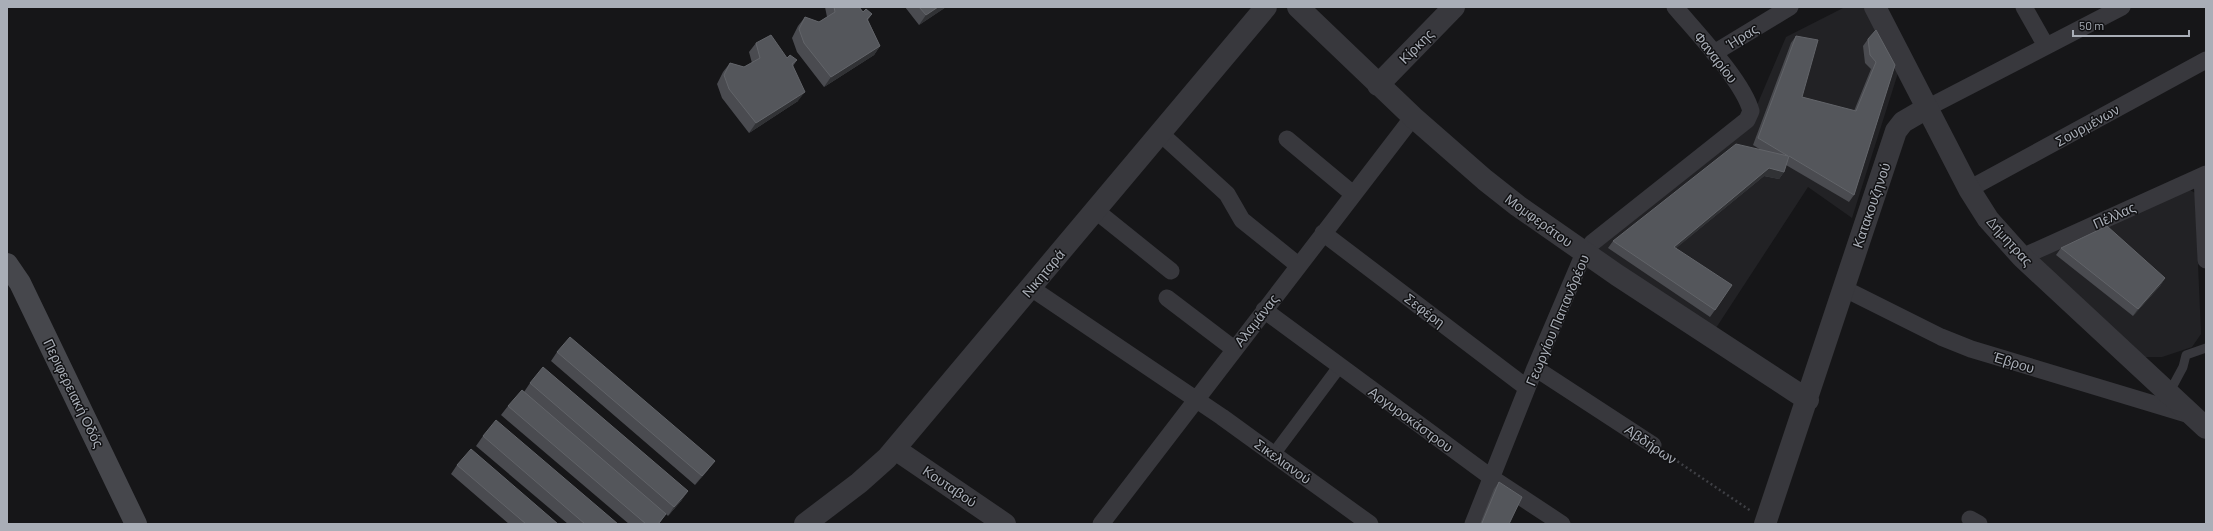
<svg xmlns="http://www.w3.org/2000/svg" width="2213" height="531" font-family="Barlow,sans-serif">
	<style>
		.built { fill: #222225 }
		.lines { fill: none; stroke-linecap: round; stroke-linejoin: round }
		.path { stroke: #3e3f44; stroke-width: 2.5; stroke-dasharray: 2 3; stroke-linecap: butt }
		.service { stroke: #38383d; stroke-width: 9 }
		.pedestrian { stroke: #38383d; stroke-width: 13 }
		.minor { stroke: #38383d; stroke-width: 17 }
		.tertiary { stroke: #38383d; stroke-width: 22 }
		.secondary { stroke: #46474c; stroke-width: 22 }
		.wall { fill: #4a4b50 }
		.shaded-wall { fill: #313235 }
		.building { fill: #54565b; stroke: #626469 }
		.labels { text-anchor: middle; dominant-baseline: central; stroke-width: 3; stroke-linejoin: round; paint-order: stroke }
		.street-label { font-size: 14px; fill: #a9aeb7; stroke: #111113 }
	</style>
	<rect width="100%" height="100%" fill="#161618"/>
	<path class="built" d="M 1845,7 L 1865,7 L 1898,73 L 1852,218 L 1808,187 L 1716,328 L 1595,250 L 1746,131 L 1786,37 Z
		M 2187,188 L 2195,193 L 2201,334 L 2192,347 L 2162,357 L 2145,357 L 2038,259 Z"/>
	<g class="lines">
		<path class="path" d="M 1665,453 L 1751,511"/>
		<path class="service" d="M 2169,393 L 2183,367 L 2186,355 L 2206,348"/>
		<path class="pedestrian" d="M 1274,454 L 1339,367"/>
		<path class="minor" d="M 2024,7 L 2046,46
			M 1714,53 L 1790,7
			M 1927,108 L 2122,7
			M 1160,133 L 1227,194 L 1242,220 L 1298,265
			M 1287,139 L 1353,194
			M 2202,176 L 2206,260
			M 1969,189 L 2206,60
			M 1095,210 L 1171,271
			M 1323,233 L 1527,388
			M 2022,257 L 2206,174
			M 1031,288 L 1222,417 L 1370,524
			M 1843,288 L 1941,337 L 1971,349 L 2190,415
			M 1167,298 L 1234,349
			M 1264,310 L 1492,478 L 1562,524
			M 1535,368 L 1653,445
			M 1970,519 L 1979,524
			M 1101,524 L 1413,117
			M 1473,524 L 1535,368 L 1584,253 L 1592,243 L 1747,120 L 1751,111 C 1743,81 1696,32 1675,7"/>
		<path class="tertiary" d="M 1298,7 L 1413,117 L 1485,180 L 1518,206 L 1617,275 L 1808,400
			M 1875,7 L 1969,189 L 1988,219 L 2022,257 L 2206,428
			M 1378,85 L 1454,7
			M 895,449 L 1005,524
			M 805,524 L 859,483 L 887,458 L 1266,7
			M 1765,524 L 1896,131 L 1903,122 L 1927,108"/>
		<path class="secondary" d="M 7,264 L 20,283 L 136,524"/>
	</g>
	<path class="wall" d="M 825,7 L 859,7 L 863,12 L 872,14 L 868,20 L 880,46 L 874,55 L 824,87 L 797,52 L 792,38 L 798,26 L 805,17 L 819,22 L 827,17 Z
		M 905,7 L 946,7 L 919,25 Z
		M 1796,36 L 1802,97 L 1854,111 L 1871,69 L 1865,63 L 1863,46 L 1868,39 L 1895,65 L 1854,195 L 1849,202 L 1786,165 L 1784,172 L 1779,179 L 1764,176 L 1676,248 L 1715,310 L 1710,317 L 1608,248 L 1613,241 L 1761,150 L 1753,145 L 1791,43 Z
		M 756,43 L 787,58 L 797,60 L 793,66 L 798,101 L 749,133 L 722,98 L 717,84 L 723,72 L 730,63 L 744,67 L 752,63 L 749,52 Z
		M 2061,248 L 2165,278 L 2160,286 L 2133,316 L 2056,255 Z
		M 557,352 L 708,470 L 695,485 L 551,361 Z
		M 530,383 L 688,491 L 681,501 L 668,516 L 666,514 L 659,524 L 629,524 L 501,415 L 508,406 L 524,392 Z
		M 483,436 L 618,524 L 568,524 L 476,446 Z
		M 457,465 L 558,524 L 509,524 L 451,474 Z
		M 1499,482 L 1509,524 L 1480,524 L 1494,489 Z"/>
	<path class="shaded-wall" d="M 938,7 L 946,7 L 919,25 L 926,15 Z
		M 880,46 L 874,55 L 824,87 L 831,77 Z
		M 805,92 L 798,101 L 749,133 L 756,123 Z
		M 1769,168 L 1784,172 L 1779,179 L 1764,176 L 1669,254 L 1674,247 Z
		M 2165,278 L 2160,286 L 2133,316 L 2138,309 Z
		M 715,461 L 708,470 L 695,485 L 702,476 Z
		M 688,491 L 681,501 L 668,516 L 674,507 Z"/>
	<path class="building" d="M 834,7 L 859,7 L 863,12 L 866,9 L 872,14 L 867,19 L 880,46 L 831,77 L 804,43 L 799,29 L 805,17 L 819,22 L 835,12 Z
		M 919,7 L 938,7 L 926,15 Z
		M 1876,30 L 1895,65 L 1854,195 L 1789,156 L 1784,172 L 1769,168 L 1674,247 L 1732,285 L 1715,310 L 1613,241 L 1736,144 L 1788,156 L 1758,138 L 1796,36 L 1818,40 L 1802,97 L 1856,111 L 1876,62 L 1870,55 L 1868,39 Z
		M 771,35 L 787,58 L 790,55 L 797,60 L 792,64 L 805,92 L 756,123 L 729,89 L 724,75 L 730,63 L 744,67 L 760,58 L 756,43 Z
		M 2107,226 L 2165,278 L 2138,309 L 2061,248 Z
		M 570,337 L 715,461 L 702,476 L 557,352 Z
		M 543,367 L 688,491 L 674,507 L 530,383 Z
		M 522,390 L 666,514 L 658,524 L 646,524 L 508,406 Z
		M 496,420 L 618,524 L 585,524 L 483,436 Z
		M 471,449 L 558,524 L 526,524 L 457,465 Z
		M 1499,482 L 1522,497 L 1509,524 L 1484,524 L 1482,523 Z"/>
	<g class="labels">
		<g class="street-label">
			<text transform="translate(1742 36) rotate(-32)">Ήρας</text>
			<text transform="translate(1416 46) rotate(-45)">Κίρκης</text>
			<text transform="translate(1716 57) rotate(52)">Φαναρίου</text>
			<text transform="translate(2087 125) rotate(-29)">Σουρμένων</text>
			<text transform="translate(1871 205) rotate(-71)">Κατακουζηνού</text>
			<text transform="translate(2114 215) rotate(-24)">Πέλλας</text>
			<text transform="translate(1539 220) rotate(36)">Μομφεράτου</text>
			<text transform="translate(2010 241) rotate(48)">Δήμητρας</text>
			<text transform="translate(1043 273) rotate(-50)">Νικηταρά</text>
			<text transform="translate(1425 310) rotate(37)">Σεφέρη</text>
			<text transform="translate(1256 320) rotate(-52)">Αλαμάνας</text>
			<text transform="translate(1557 320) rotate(-67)">Γεωργίου Παπανδρέου</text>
			<text transform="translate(2014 362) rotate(17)">Έβρου</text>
			<text transform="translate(74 393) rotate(64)">Περιφερειακή Οδός</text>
			<text transform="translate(1411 419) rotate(36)">Αργυροκάστρου</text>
			<text transform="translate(1651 444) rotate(34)">Αβδήρων</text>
			<text transform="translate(1283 461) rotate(36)">Σικελιανού</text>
			<text transform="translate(950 486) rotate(34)">Κουταβού</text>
		</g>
	</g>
	<rect width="2213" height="531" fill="none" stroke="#a9aeb7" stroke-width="16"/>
	<path d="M2073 30v6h116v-6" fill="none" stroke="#a9aeb7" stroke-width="2"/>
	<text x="2079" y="30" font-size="12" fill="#a9aeb7" stroke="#111113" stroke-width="3" paint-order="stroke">50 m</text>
</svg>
